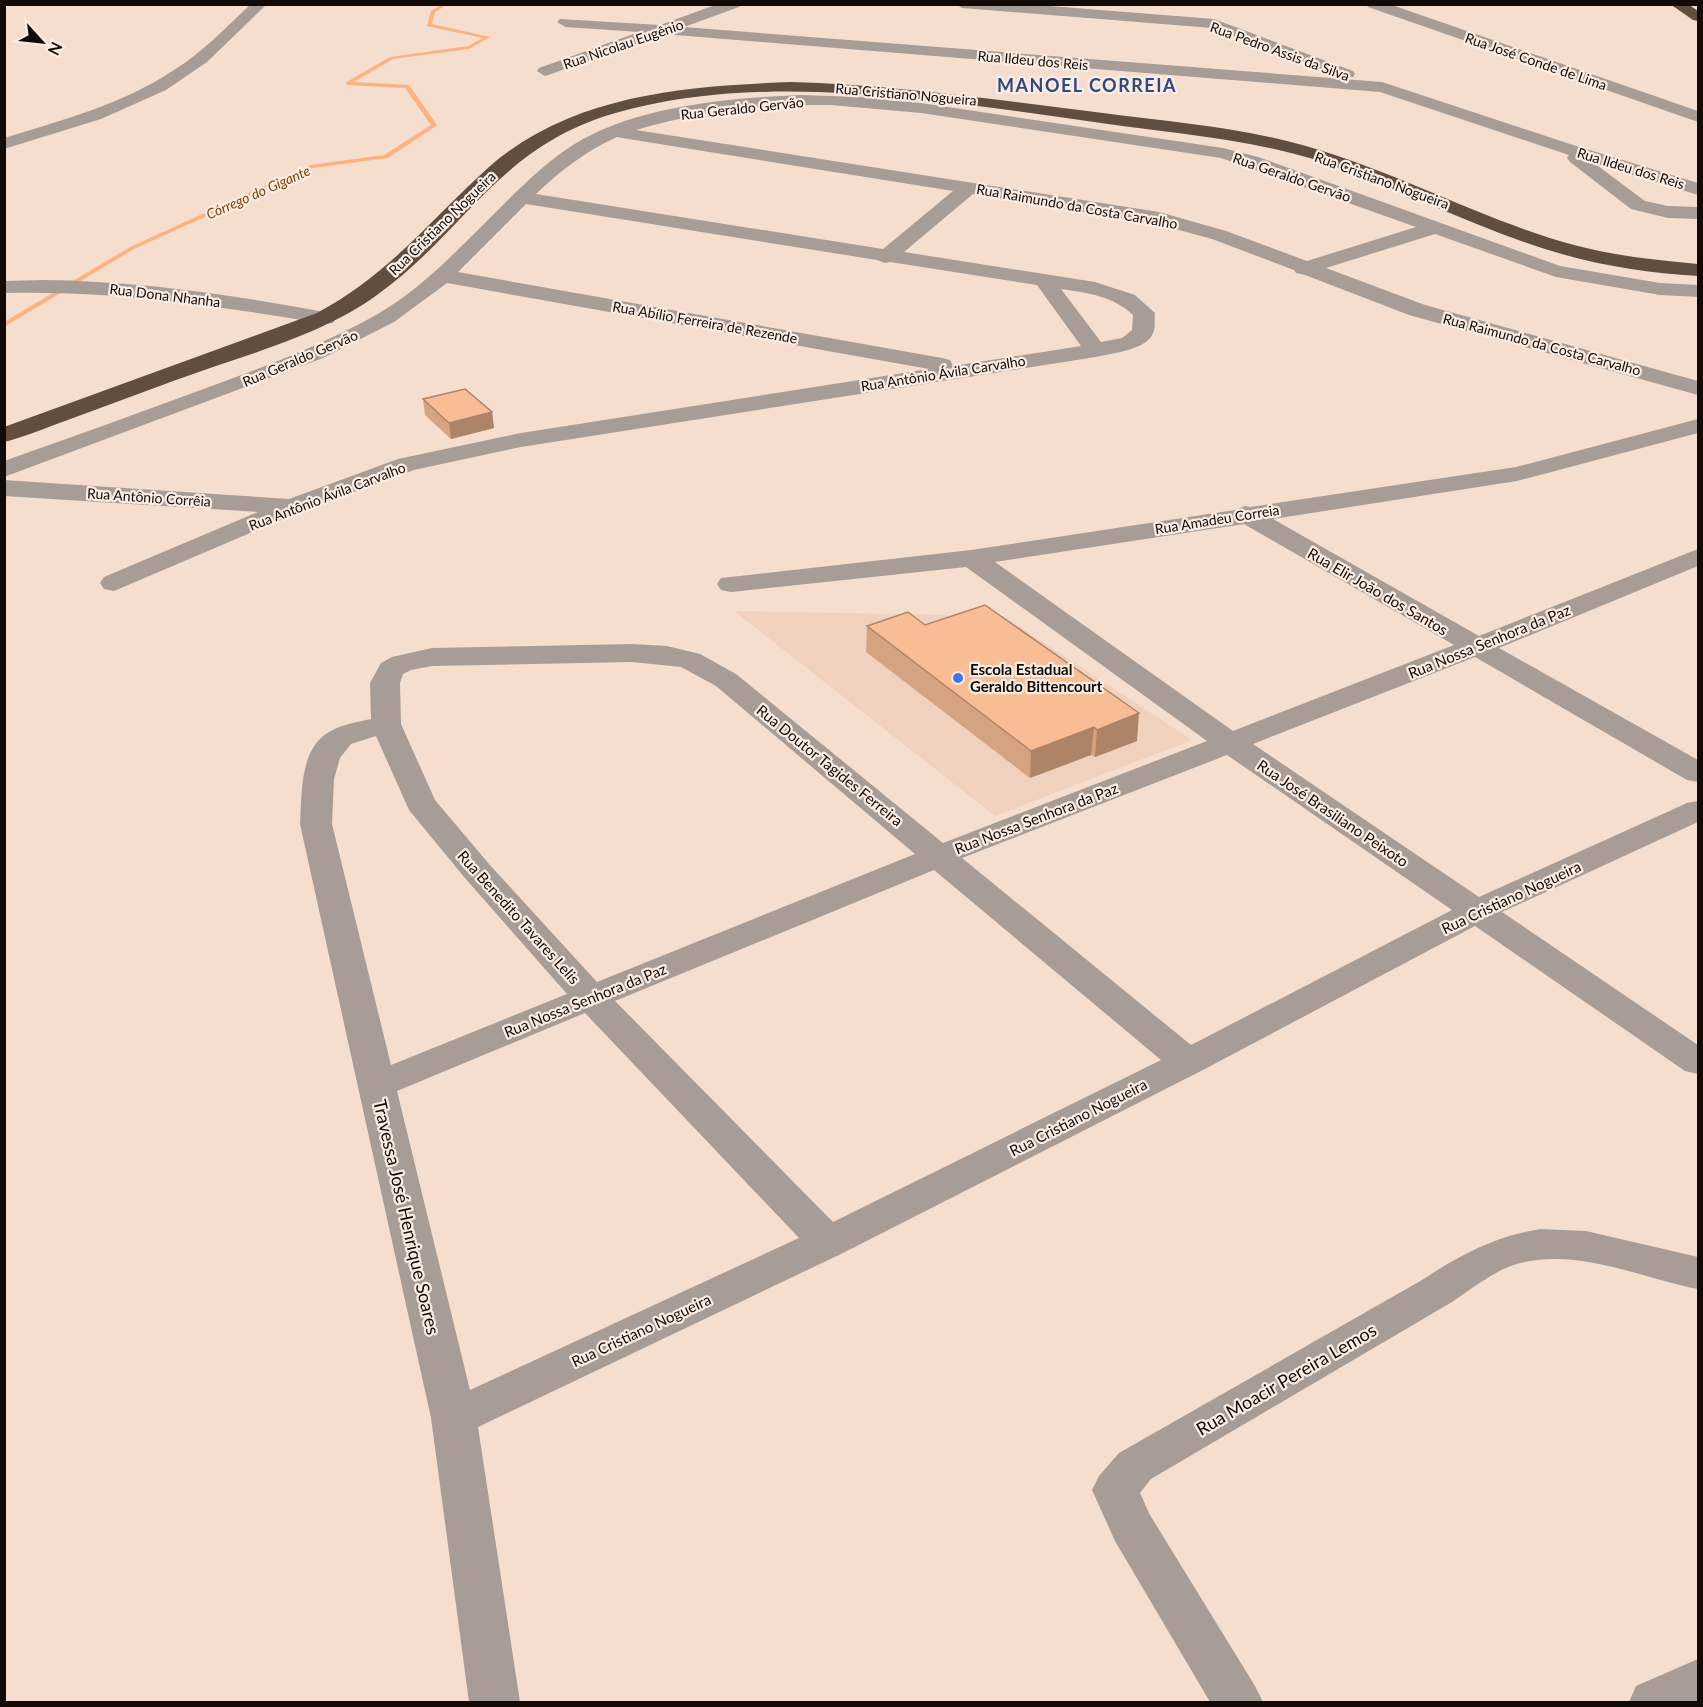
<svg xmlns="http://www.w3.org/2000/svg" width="1703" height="1707" font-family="Lato,sans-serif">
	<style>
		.built { fill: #f0d1be }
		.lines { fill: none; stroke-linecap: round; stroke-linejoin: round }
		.stream { fill: #fcb281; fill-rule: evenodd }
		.minor { fill: #a79d96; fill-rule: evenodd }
		.highway { fill: #624e41; fill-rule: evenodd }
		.wall { fill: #d6a381 }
		.shaded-wall { fill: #ae8469 }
		.building { fill: #f9bd96; stroke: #ae8469; stroke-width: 1.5 }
		.poi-dot { fill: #4375e6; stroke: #fcede4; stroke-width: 2 }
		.labels { text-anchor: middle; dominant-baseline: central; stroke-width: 4.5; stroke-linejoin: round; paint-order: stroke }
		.far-street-label { font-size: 14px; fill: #120a06; stroke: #fcede4 }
		.far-water-label { font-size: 14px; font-style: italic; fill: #803e01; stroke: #fcede4 }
		.street-label { font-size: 15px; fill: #120a06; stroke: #fcede4 }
		.poi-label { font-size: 15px; font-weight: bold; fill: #120a06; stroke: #fcede4; text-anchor: start }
		.far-district-label { font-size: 18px; font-weight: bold; letter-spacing: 1.5px; fill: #2e4881; stroke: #fcede4 }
		.near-street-label { font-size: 18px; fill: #120a06; stroke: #fcede4 }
	</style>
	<rect width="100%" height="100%" fill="#f6decf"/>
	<path class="built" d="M 734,611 L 1003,616 L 1192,740 L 995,816 Z"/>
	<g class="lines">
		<path class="stream" d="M 442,4 L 448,4 L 435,12 L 432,24 L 490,37 L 469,49 L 393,59 L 354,82 L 409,85 L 437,125 L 436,126 L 388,158 L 313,168 L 134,249 L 4,327 L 4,322 L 130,247 L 310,165 L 384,155 L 431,125 L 405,88 L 348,85 L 345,83 L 390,57 L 468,46 L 483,38 L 427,26 L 431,11 Z"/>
		<path class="minor" d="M 251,4 L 267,4 L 207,62 L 166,90 L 101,119 L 4,149 L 4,138 C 63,120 123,104 174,70 C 203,52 226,27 251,4 Z
			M 718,4 L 741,4 L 739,7 L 684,27 L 1382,82 L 1570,144 L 1698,183 L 1698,195 L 1594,163 L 1645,201 L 1668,206 L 1698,207 L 1698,219 L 1668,218 L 1631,209 L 1570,162 L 1567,158 L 1569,155 L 1380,92 L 663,34 L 551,74 L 545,76 L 537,71 L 539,68 L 639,32 L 565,27 L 557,22 L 560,19 L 660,25 Z
			M 955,4 L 1025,4 L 1214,19 L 1353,71 L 1355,74 L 1353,77 L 1341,77 L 1212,28 L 962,8 Z
			M 1366,4 L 1389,4 L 1698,111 L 1698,122 L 1368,7 Z
			M 800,95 L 861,97 L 921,103 L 1223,148 L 1258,157 L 1560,266 L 1660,283 L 1698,285 L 1698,297 L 1660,295 L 1556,277 L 1435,234 L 1326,268 L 1425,305 L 1698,381 L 1698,395 L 1409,315 L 1305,275 L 1296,273 L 1294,270 L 1212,239 L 1157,224 L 973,194 L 904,252 L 1095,282 L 1135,295 L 1155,313 C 1154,319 1156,327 1153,333 C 1147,350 1112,353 1096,357 L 521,447 L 414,470 L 302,511 L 114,591 L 104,589 L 100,583 L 104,577 L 258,512 L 4,496 L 4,480 L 289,499 L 398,459 L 521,433 L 929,369 L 447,283 L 394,322 L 323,358 L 4,477 L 4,461 C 70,438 135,414 201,390 C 261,368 321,346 376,315 C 425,287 463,244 503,205 C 527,181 553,156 583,139 C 646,105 730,98 800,95 ZM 831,105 L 921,113 L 1221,158 L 1416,227 L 1307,261 L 1226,231 L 1159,212 L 636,130 C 700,110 765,105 831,105 ZM 617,137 L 622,138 L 953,191 L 883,249 L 536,194 C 560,171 586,151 617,137 ZM 526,204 L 877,260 L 885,263 L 890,262 L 1037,285 L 1081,346 L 953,366 L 950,360 L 942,358 L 458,272 ZM 1061,289 C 1088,293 1113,296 1133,315 L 1132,330 L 1122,338 L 1101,342 Z
			M 44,280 C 139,281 232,295 325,312 L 333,313 L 336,318 L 333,323 L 325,324 C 218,306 113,290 4,293 L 4,281 Z
			M 1698,419 L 1698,433 L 1517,481 L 1273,519 L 1479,636 L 1698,549 L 1698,566 L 1499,648 L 1698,760 L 1698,782 L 1687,780 L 1475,657 L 1253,744 L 1479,897 L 1687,803 L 1698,801 L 1698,822 L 1502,912 L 1698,1045 L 1698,1074 L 1685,1071 L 1475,926 L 1201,1071 L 843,1253 L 478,1427 L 520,1702 L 469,1702 L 431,1418 L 300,824 C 302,794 299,747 331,731 C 343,724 358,722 371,719 L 370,683 L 381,663 L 392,657 L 432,648 L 632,644 L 667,646 L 700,654 L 736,674 L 943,843 L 1207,741 L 966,567 L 731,592 L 721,590 L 717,584 L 721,578 L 971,550 L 1235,510 L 1245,506 L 1250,507 L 1516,467 ZM 1244,524 L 1454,645 L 1233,731 L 995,562 ZM 632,662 L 681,667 L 716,686 L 915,854 L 597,982 L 489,864 L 435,800 L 401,724 L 400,683 L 403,674 L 411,670 L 432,666 ZM 376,736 L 409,810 L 465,878 L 567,994 L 391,1065 L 332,824 L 334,779 L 340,758 L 351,744 ZM 1227,755 L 1452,910 L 1191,1045 L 962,858 ZM 934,870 L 1161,1060 L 833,1222 L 615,1001 ZM 585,1013 L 799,1238 L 470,1390 L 397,1091 Z
			M 1541,1229 L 1586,1231 L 1698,1257 L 1698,1289 C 1640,1278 1581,1248 1520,1263 C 1496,1269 1473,1288 1452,1302 L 1151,1479 L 1140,1493 L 1150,1515 L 1255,1686 L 1263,1702 L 1210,1702 L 1115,1541 L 1092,1490 L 1099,1476 L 1119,1453 L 1422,1280 C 1460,1255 1495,1236 1541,1229 Z
			M 1698,1659 L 1698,1702 L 1629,1702 L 1636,1686 Z"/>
		<path class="highway" d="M 1670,4 L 1688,4 L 1698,11 L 1698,21 L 1693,20 Z
			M 791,82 C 896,85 998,100 1103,113 C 1171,122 1240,127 1306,146 C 1398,172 1482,220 1574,245 C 1614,256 1657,260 1698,264 L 1698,276 C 1650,273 1601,266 1555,252 C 1476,229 1403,189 1325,163 C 1253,139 1177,134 1101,123 C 947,102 765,69 612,114 C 498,148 465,232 377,295 C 321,336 241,356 176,380 C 139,394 102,407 65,421 C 45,428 25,437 4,442 L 4,427 L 317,313 C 391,273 430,220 490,166 C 573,94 686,86 791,82 Z"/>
	</g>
	<path class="wall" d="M 423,399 L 492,412 L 494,428 L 451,439 L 425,415 Z
		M 925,625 L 1137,741 L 1095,757 L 1091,755 L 1030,778 L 866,652 L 867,626 Z"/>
	<path class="shaded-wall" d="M 492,412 L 494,428 L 451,439 L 449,423 Z
		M 1139,713 L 1137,741 L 1095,757 L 1097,730 Z
		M 1094,727 L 1091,755 L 1030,778 L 1031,751 Z"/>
	<path class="building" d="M 465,389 L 492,412 L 449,423 L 423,399 Z
		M 985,605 L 1139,713 L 1097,730 L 1094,727 L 1031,751 L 867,626 L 908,612 L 925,625 Z"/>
	<circle class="poi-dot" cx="958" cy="678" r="6"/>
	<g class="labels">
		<g class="far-street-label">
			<text transform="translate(623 44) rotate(-19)">Rua Nicolau Eugênio</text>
			<text transform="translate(1280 51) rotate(20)">Rua Pedro Assis da Silva</text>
			<text transform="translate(1033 60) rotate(5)">Rua Ildeu dos Reis</text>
			<text transform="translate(1536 61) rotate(19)">Rua José Conde de Lima</text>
			<text transform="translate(906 94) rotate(5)">Rua Cristiano Nogueira</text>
			<text transform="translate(742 108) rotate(-6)">Rua Geraldo Gervão</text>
			<text transform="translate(1631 168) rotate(17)">Rua Ildeu dos Reis</text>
			<text transform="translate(1292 177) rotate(19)">Rua Geraldo Gervão</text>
			<text transform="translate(1382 180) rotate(20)">Rua Cristiano Nogueira</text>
			<text transform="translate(1077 206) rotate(10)">Rua Raimundo da Costa Carvalho</text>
			<text transform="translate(442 223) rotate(-44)">Rua Cristiano Nogueira</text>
			<text transform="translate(165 295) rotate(7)">Rua Dona Nhanha</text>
			<text transform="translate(705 322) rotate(10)">Rua Abílio Ferreira de Rezende</text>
			<text transform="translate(1542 344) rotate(15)">Rua Raimundo da Costa Carvalho</text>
			<text transform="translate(300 358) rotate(-23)">Rua Geraldo Gervão</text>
			<text transform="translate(943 373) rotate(-9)">Rua Antônio Ávila Carvalho</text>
			<text transform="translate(327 496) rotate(-21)">Rua Antônio Ávila Carvalho</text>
			<text transform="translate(149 497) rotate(4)">Rua Antônio Corrêia</text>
			<text transform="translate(1217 519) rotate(-9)">Rua Amadeu Correia</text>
		</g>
		<g class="far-water-label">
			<text transform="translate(258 192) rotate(-24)">Córrego do Gigante</text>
		</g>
		<g class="street-label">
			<text transform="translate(1378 591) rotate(30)">Rua Elir João dos Santos</text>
			<text transform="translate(1489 641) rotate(-22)">Rua Nossa Senhora da Paz</text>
			<text transform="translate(830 765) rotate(39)">Rua Doutor Tagides Ferreira</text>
			<text transform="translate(1333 813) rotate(34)">Rua José Brasiliano Peixoto</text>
			<text transform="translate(1036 818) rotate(-21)">Rua Nossa Senhora da Paz</text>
			<text transform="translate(1511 897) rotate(-25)">Rua Cristiano Nogueira</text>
			<text transform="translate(519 917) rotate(48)">Rua Benedito Tavares Lelis</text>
			<text transform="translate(585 1000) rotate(-22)">Rua Nossa Senhora da Paz</text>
			<text transform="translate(1078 1117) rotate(-27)">Rua Cristiano Nogueira</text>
			<text transform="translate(641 1330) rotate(-25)">Rua Cristiano Nogueira</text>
		</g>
		<g class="poi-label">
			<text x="970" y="669">Escola Estadual<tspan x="970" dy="17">Geraldo Bittencourt</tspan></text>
		</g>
		<g class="far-district-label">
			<text x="1087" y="85">MANOEL CORREIA</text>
		</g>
		<g class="near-street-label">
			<text transform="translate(407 1217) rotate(77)">Travessa José Henrique Soares</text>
			<text transform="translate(1286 1379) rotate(-30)">Rua Moacir Pereira Lemos</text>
		</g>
	</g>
	<rect width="1703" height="1707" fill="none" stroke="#120a06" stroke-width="12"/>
	<g transform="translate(42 42) rotate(117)" stroke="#fcede4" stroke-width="4.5" paint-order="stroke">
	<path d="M0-4.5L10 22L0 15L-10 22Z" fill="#120a06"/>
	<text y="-9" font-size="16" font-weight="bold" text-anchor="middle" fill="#120a06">N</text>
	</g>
</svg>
